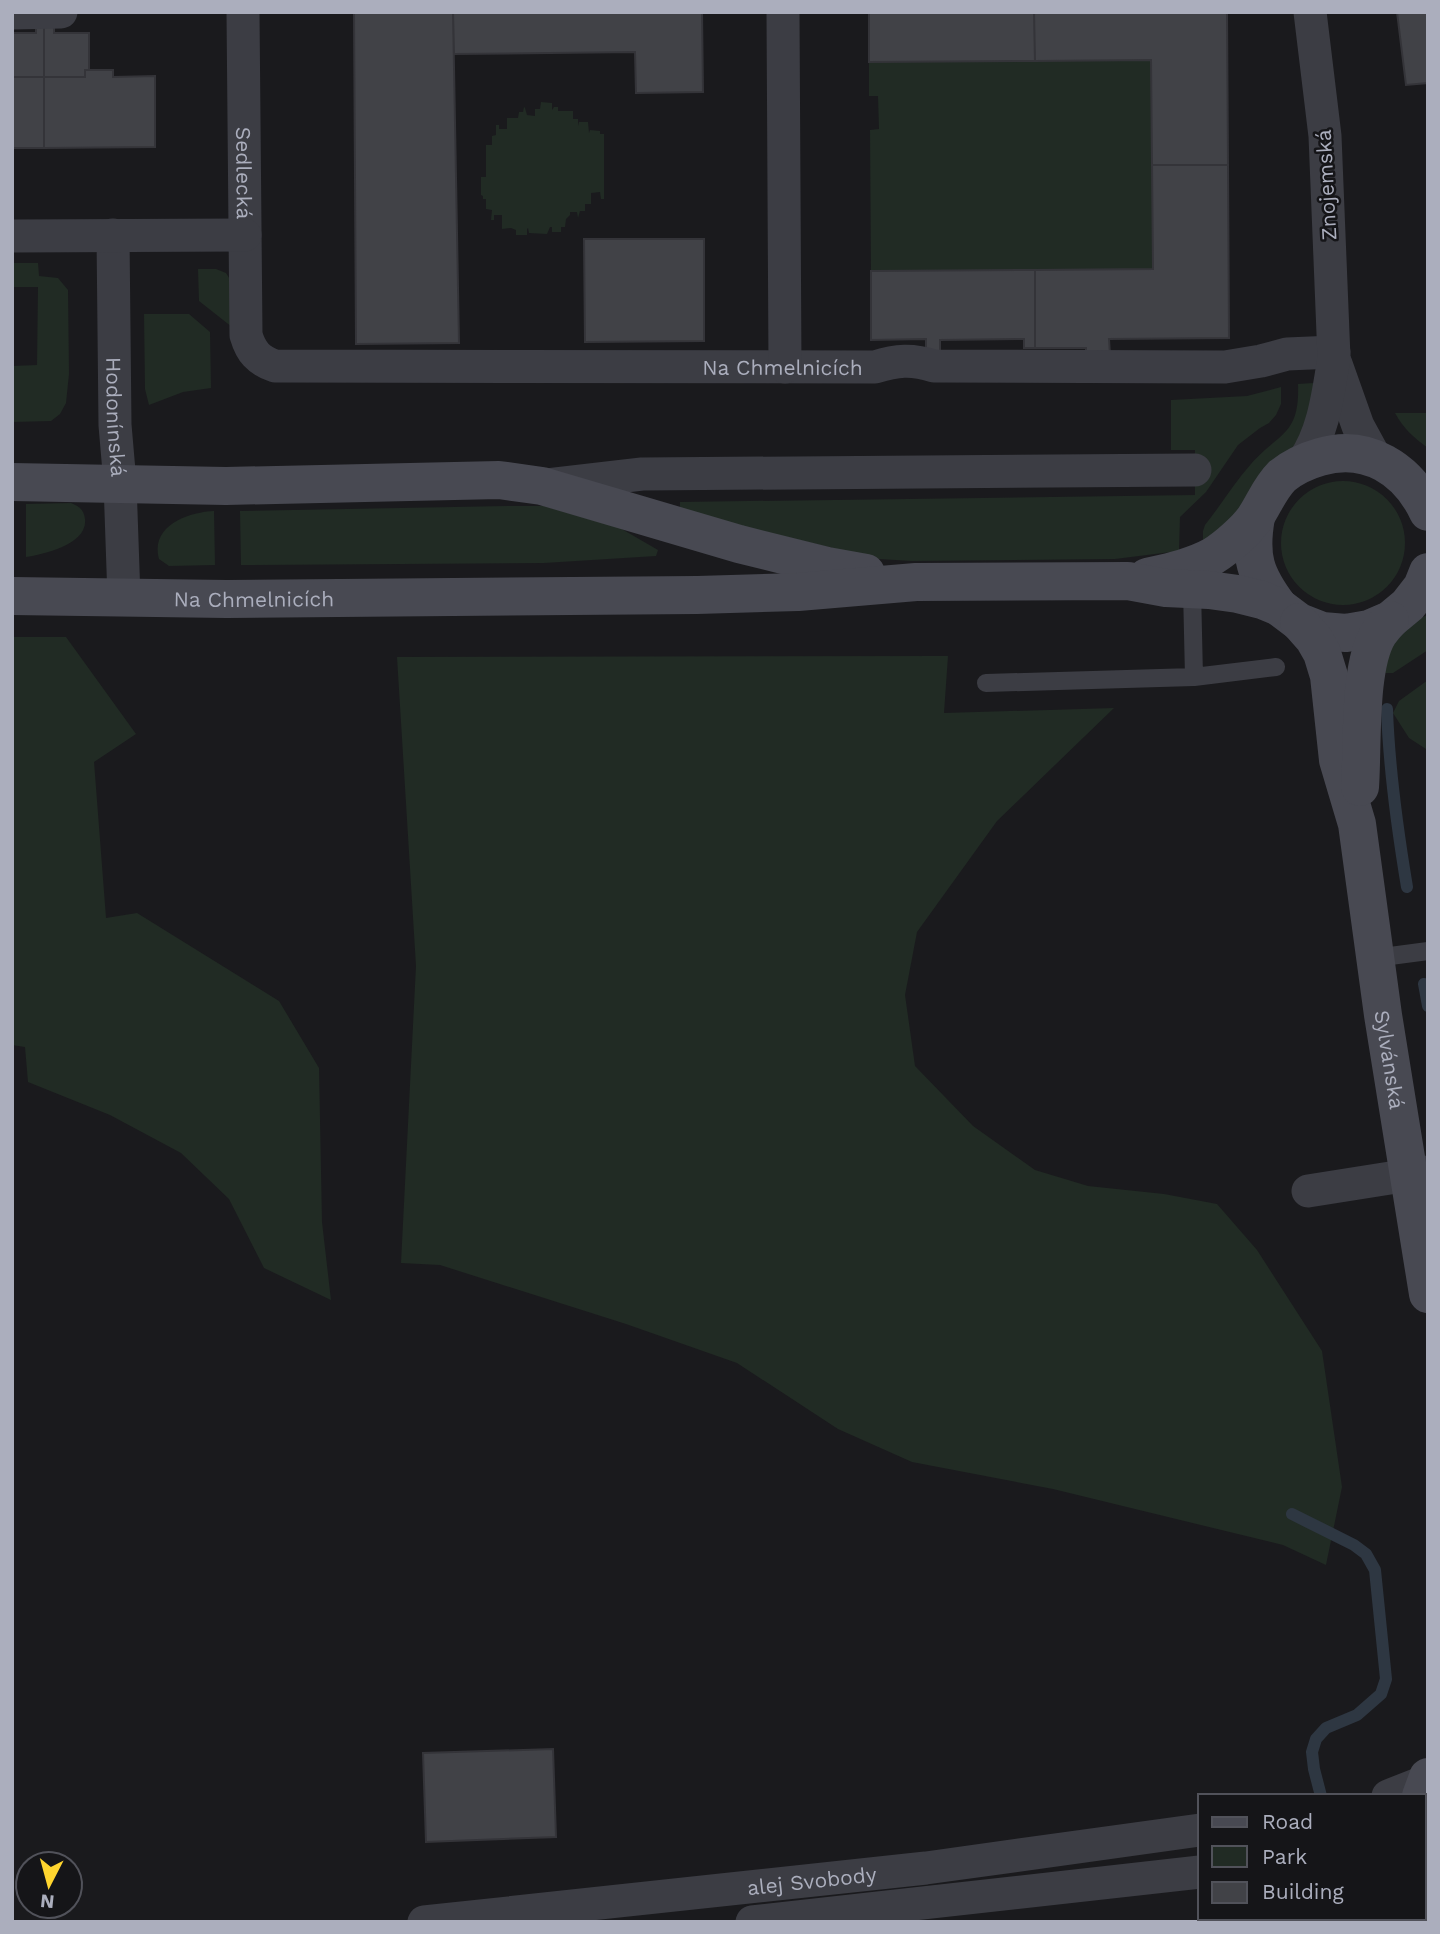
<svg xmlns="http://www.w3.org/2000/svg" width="1440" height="1934" font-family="'Work Sans',sans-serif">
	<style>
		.green { fill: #212b24 }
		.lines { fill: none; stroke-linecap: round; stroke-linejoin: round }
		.stream { stroke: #2e3742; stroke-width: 12 }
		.building { fill: #414247; stroke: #343439; stroke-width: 2 }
		.lane { stroke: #3c3d44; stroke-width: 18 }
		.street { stroke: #3c3d44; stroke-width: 33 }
		.secondary { stroke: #484952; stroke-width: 38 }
		.labels { text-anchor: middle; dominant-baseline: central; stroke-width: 5; stroke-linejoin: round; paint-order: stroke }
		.street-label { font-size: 21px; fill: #abaebd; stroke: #151518 }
	</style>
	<rect width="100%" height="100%" fill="#1a1a1d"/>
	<path class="green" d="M 1151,60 L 1153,269 L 871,271 L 870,130 L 879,129 L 878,96 L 869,96 L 869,62 Z
		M 541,102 L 552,103 L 552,110 L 554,107 L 558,107 L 558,111 L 573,111 L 573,119 L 578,119 L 578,126 L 579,122 L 588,122 L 589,133 L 590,130 L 600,131 L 600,134 L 604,134 L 604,199 L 601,199 L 600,192 L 591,193 L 591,204 L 585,204 L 585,211 L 580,211 L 578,218 L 577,212 L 570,212 L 570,215 L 566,219 L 565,227 L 561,227 L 561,232 L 552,232 L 552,227 L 550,227 L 547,234 L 529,233 L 528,228 L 527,229 L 527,235 L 516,235 L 516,230 L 511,228 L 502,229 L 502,215 L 494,215 L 494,220 L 491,220 L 492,210 L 486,209 L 486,199 L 483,199 L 483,196 L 481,195 L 481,177 L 486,177 L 486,145 L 492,145 L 492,136 L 496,135 L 496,125 L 499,125 L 499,129 L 507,129 L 507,118 L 518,118 L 519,112 L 523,112 L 524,107 L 525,108 L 527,115 L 535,116 L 535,109 L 540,109 Z
		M 12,263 L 38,263 L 39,276 L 58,278 L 68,290 L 69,374 L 66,403 L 60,414 L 51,421 L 12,422 L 12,366 L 37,365 L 38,287 L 12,287 Z
		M 198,269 L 216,269 L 226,273 L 233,284 L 232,327 L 199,301 Z
		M 144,314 L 189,314 L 210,332 L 211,388 L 183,392 L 149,405 L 145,389 Z
		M 1313,383 L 1313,407 L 1298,443 L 1247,503 L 1203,546 L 1203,531 L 1205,525 C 1221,505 1234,483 1251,464 C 1279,432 1300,436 1298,384 Z
		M 1281,387 L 1281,404 L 1276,415 L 1269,423 L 1260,428 L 1238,445 L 1206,492 L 1180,517 L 1179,551 L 1115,559 L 912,561 L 879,559 L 680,512 L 680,502 L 1195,495 L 1195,450 L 1171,450 L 1171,400 L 1247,396 Z
		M 1395,413 L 1428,413 L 1428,448 C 1413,437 1404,429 1395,413 Z
		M1281 543a62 62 0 1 1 124 0a62 62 0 1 1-124 0Z
		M 71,503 C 79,506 84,510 85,519 C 88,544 44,554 26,557 L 26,504 Z
		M 507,506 L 544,506 L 620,528 L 658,550 L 656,556 L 544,563 L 241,565 L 240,511 Z
		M 214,511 L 215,565 L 169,566 L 159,559 C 150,526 188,512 214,511 Z
		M 1428,615 L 1428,650 L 1393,673 L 1378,673 L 1391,645 L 1420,618 Z
		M 12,637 L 66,637 L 136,734 L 94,762 L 106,918 L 137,913 L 279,1001 L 319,1068 L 322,1222 L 331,1300 L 264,1268 L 229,1199 L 181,1153 L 110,1115 L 28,1082 L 25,1047 L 12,1045 Z
		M 948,656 L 944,713 L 1114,708 L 997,821 L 917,932 L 905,995 L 915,1066 L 973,1126 L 1035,1170 L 1088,1186 L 1164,1194 L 1217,1204 L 1257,1250 L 1322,1351 L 1342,1487 L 1326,1565 L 1283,1545 L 1053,1489 L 912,1462 L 838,1429 L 737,1363 L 626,1324 L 440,1265 L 401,1263 L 416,966 L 397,657 Z
		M 1428,680 L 1428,749 L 1426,749 L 1409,738 L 1393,713 L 1399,701 Z"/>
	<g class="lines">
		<path class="stream" d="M 1387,709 C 1389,769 1397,827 1407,887
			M 1424,984 L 1428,1006
			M 1292,1514 L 1354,1545 L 1366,1554 L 1375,1570 L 1386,1679 L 1381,1694 L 1357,1715 L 1326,1728 L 1316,1739 L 1312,1752 L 1314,1769 L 1321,1796
			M 1393,1918 L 1398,1922"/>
	</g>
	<path class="building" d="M 354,12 L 453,12 L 459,343 L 356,344 Z
		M 453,12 L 702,12 L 703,92 L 636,93 L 635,52 L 454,54 Z
		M 869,12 L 1034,12 L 1035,61 L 869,62 Z
		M 1034,12 L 1227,12 L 1228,165 L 1152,165 L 1151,60 L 1035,61 Z
		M 1397,12 L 1428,12 L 1428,83 L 1406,85 Z
		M 44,26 L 44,77 L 12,77 L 12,33 L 36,33 L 36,27 Z
		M 44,26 L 54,26 L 54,33 L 89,33 L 89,70 L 85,70 L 85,77 L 44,77 Z
		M 85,70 L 113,70 L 113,77 L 155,76 L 155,147 L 44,148 L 44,77 L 85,77 Z
		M 12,77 L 44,77 L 44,148 L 12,148 Z
		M 1152,165 L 1228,165 L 1229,338 L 1109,339 L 1110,355 L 1086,360 L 1086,348 L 1035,348 L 1035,270 L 1153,269 Z
		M 584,239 L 704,239 L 704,341 L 585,342 Z
		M 1035,270 L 1035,348 L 1024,348 L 1024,339 L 940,340 L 940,356 L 926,355 L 926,339 L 871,340 L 871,271 Z
		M 553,1749 L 556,1837 L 426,1842 L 423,1753 Z"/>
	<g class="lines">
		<path class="lane" d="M 1192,589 L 1194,677
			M 986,683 L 1194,677 L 1276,667
			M 1375,958 L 1428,951"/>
		<g class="street">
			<path id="s1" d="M 243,12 L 246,335 C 251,352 258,360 275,366 L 875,367 C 897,360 912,359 934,366 L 1225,367 L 1261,361 L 1287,354 L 1334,352"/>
			<path d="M 783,12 L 785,367"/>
			<path d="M 12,13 L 61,12"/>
			<path id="s2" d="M 113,235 L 115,425 L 120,483 L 124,598"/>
			<path d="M 12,236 L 245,235"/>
			<path d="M 1336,364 L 1358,426 L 1376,459"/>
			<path d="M 1303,462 C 1324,432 1328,394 1334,358 L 1325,136 L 1310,12"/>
			<path d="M 547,485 L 642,474 L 1195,470"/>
			<path d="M 1308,1191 L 1428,1172"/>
			<path d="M 1388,1796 L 1426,1781"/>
			<path id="s3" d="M 424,1922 L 926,1868 L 1200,1830"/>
			<path d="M 752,1922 L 1200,1872"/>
		</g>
		<g class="secondary">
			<path d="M 12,482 L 226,486 L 499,480 L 542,486 L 739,544 L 827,566 L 866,573"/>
			<path d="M 1256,517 C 1249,557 1255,575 1279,607"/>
			<path d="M 1147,577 C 1169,572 1193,567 1213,556 C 1226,548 1248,529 1256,516 C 1265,502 1270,488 1282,476 C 1293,467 1306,461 1320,457 C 1367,443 1408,469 1428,512"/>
			<path id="s4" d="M 12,596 L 227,599 L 697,595 L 798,592 L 916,582 L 1128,581 L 1166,588 L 1209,590 L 1238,594 L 1262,600 L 1279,607 L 1299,622 L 1322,631 L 1346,633 L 1369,629 L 1390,620 L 1408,605 L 1422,587 L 1428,572"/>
			<path id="s5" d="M 1299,622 L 1314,639 L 1322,653 L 1329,676 L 1338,760 L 1357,824 L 1383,1015 L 1428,1294"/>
			<path d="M 1360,787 C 1363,746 1358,666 1379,633 C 1382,629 1386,624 1390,620"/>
			<path d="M 1421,1796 L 1428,1777"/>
			<path d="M 1424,1850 L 1428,1858"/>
		</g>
	</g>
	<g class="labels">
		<g class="street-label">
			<text stroke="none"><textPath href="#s1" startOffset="161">Sedlecká</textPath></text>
			<text transform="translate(1326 185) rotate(-93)">Znojemská</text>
			<text stroke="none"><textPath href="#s1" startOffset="875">Na Chmelnicích</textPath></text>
			<text stroke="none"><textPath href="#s2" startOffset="182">Hodonínská</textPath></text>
			<text stroke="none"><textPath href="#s4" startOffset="242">Na Chmelnicích</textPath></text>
			<text stroke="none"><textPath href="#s5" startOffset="452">Sylvánská</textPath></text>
			<text stroke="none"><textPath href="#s3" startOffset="390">alej Svobody</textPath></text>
		</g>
	</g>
	<rect width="1440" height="1934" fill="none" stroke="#abaebd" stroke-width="28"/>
	<rect x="1198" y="1794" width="228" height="126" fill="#151518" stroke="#51525a" stroke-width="2"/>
	<rect x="1212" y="1817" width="35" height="10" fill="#484952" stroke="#51525a" stroke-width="2"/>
	<text x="1262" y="1829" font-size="21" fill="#abaebd">Road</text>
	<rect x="1212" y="1846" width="35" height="21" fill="#212b24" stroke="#51525a" stroke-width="2"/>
	<text x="1262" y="1864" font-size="21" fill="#abaebd">Park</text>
	<rect x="1212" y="1882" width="35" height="21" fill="#414247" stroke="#51525a" stroke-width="2"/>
	<text x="1262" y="1899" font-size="21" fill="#abaebd">Building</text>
	<g transform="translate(49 1885) rotate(186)"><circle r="33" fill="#151518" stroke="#51525a" stroke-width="2"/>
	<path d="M0-5L12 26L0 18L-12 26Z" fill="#ffd52f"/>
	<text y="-10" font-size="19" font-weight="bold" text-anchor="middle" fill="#abaebd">N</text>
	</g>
</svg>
